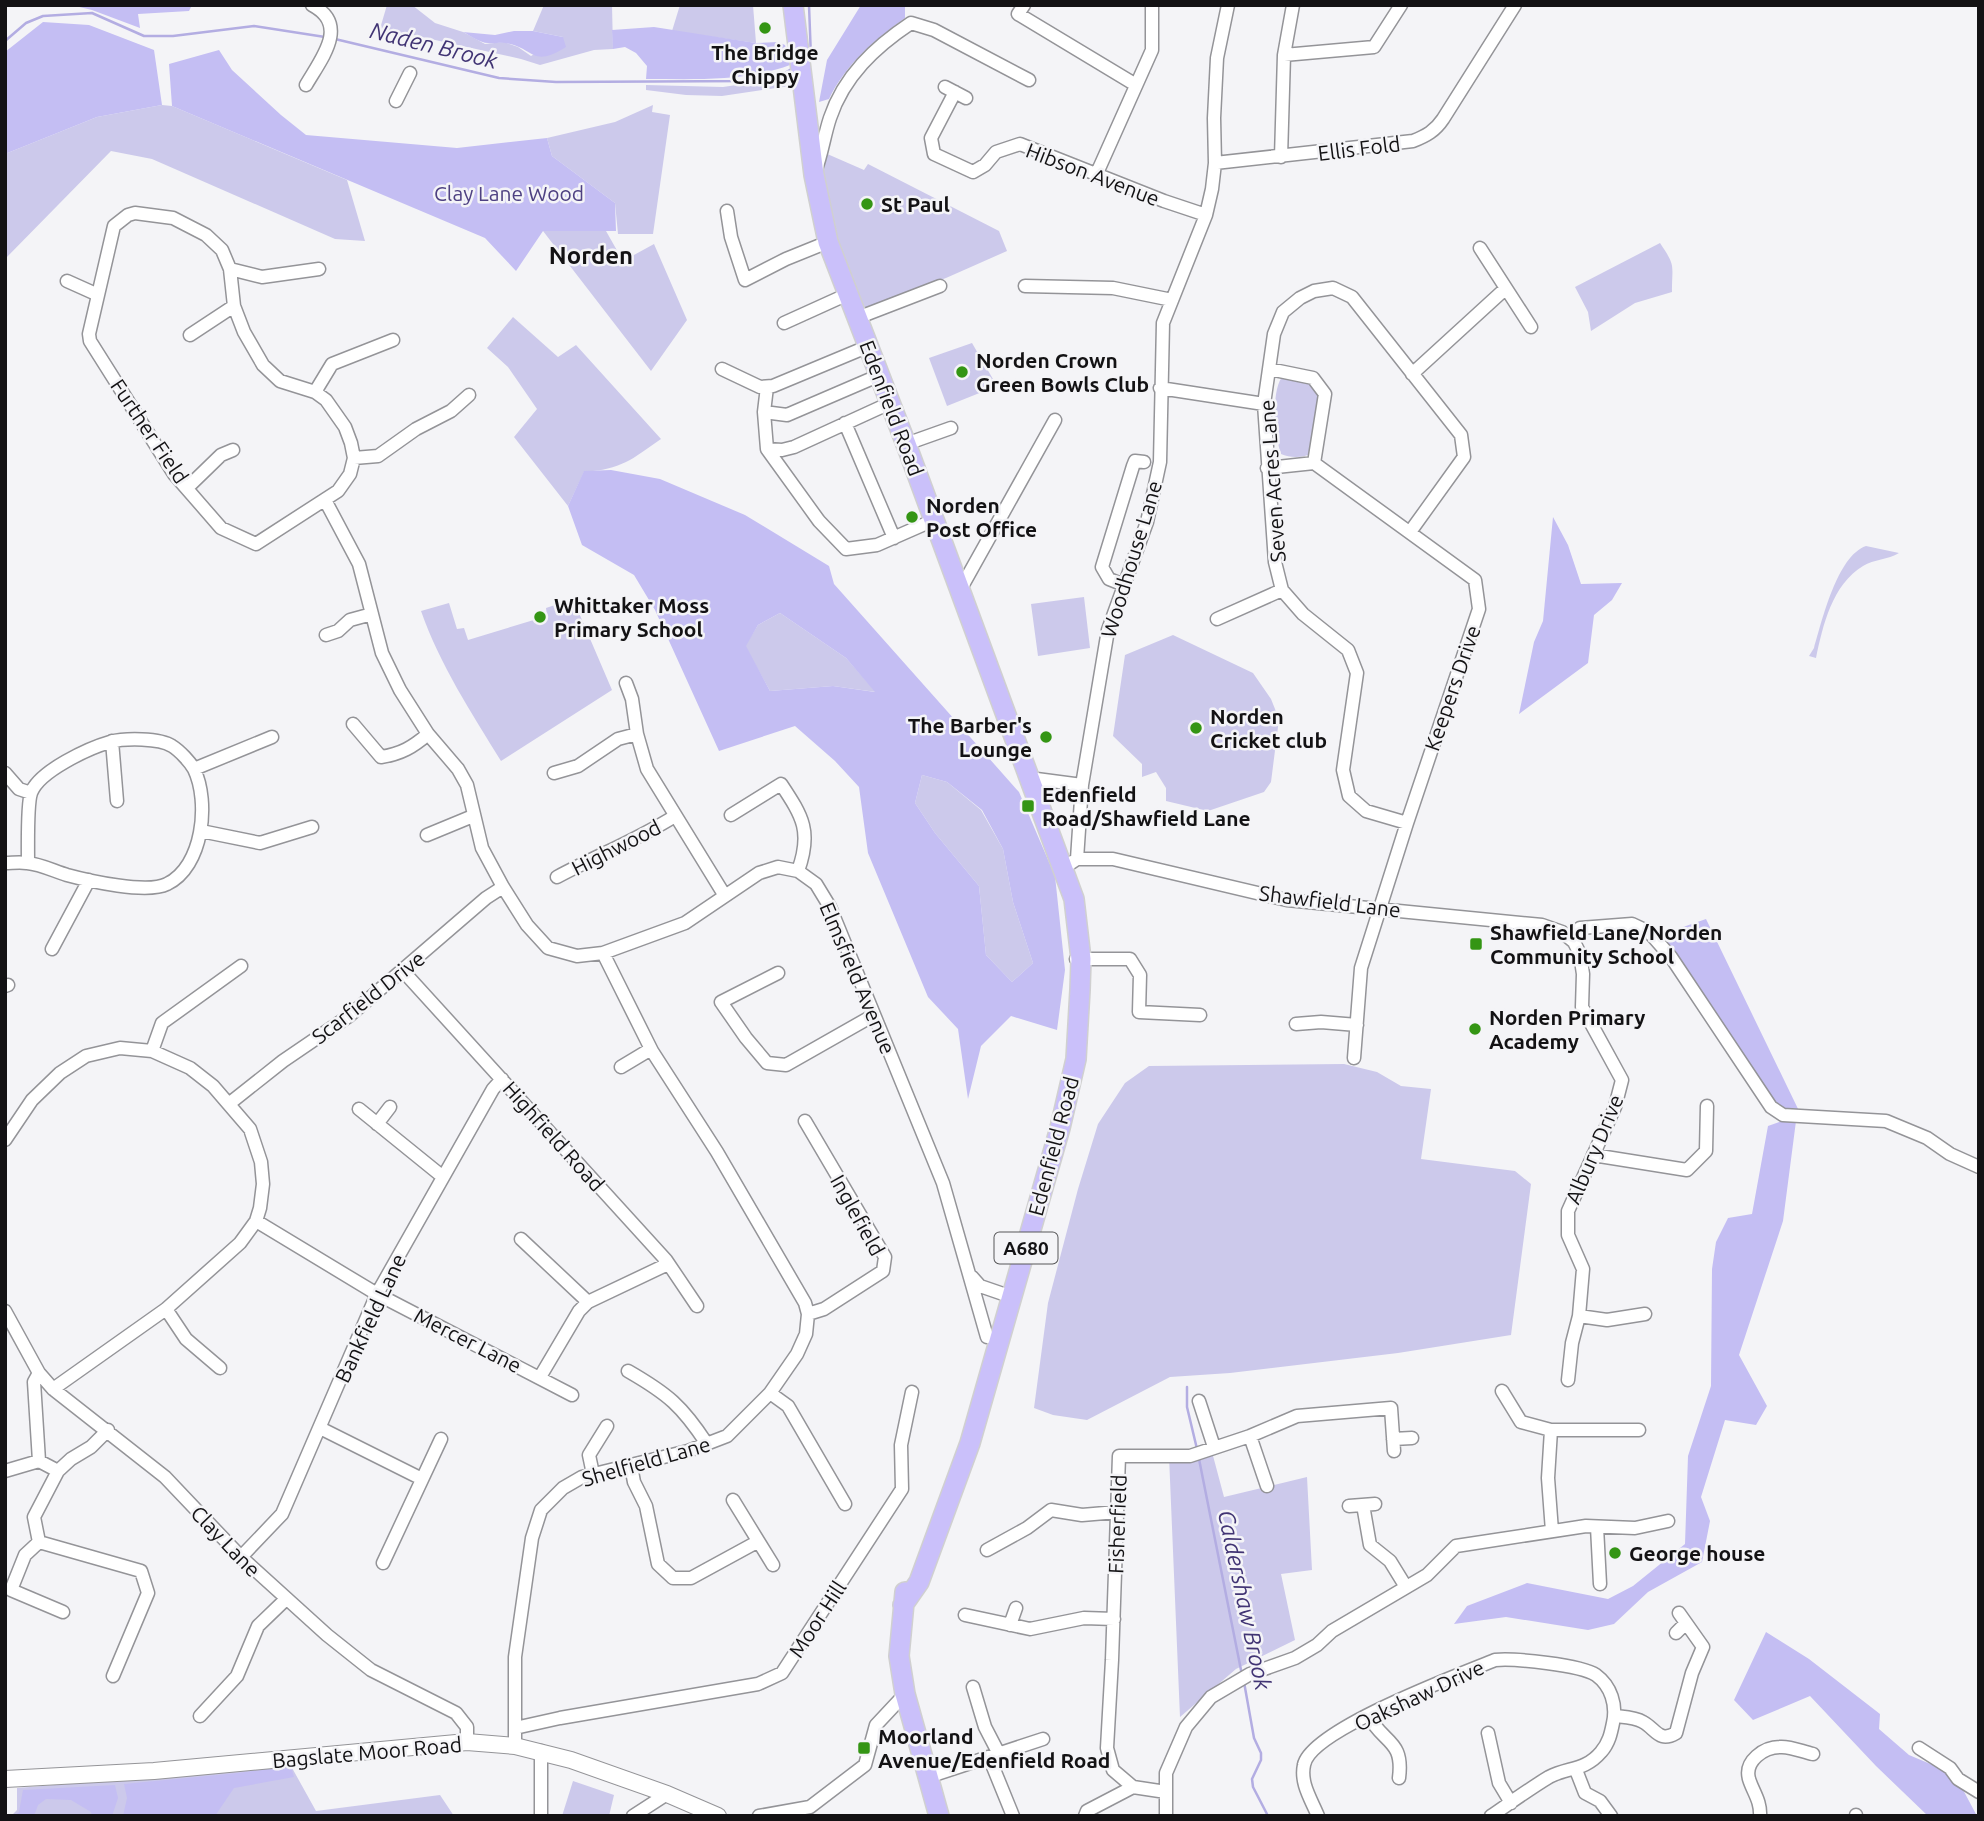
<svg xmlns="http://www.w3.org/2000/svg" width="1984" height="1821" font-family="Ubuntu,sans-serif">
	<style>
		.green { fill: #ccc9eb }
		.forest { fill: #c4bef3; fill-rule: evenodd }
		.lines { fill: none; stroke-linecap: round; stroke-linejoin: round }
		.stream { stroke: #b3ade2; stroke-width: 2.5 }
		.minor-casing { stroke: #949498; stroke-width: 15 }
		.tertiary-casing { stroke: #949498; stroke-width: 18 }
		.primary-casing { stroke: #d0d0d0; stroke-width: 22 }
		.minor { stroke: #fff; stroke-width: 12 }
		.tertiary { stroke: #fff; stroke-width: 16 }
		.primary { stroke: #cac0fa; stroke-width: 19 }
		.poi-dot { fill: #349514; stroke: #f4f4f7; stroke-width: 2.5 }
		.labels { text-anchor: middle; dominant-baseline: central; stroke-width: 5; stroke-linejoin: round; paint-order: stroke }
		.shield { fill: #f4f4f7; stroke: #565658; stroke-width: 2 }
		.shield-label { font-size: 19px; font-weight: bold; fill: #131214 }
		.poi-label { font-size: 21px; font-weight: bold; fill: #131214; stroke: #f4f4f7; text-anchor: start }
		.street-label { font-size: 21px; fill: #131214; stroke: #f4f4f7 }
		.park-label { font-size: 21px; fill: #4e4182; stroke: #f4f4f7 }
		.water-label { font-size: 23px; font-style: italic; fill: #413474; stroke: #f4f4f7 }
		.quarter-label { font-size: 24px; font-weight: bold; fill: #131214; stroke: #f4f4f7 }
	</style>
	<rect width="100%" height="100%" fill="#f4f4f7"/>
	<path class="green" d="M 387,5 L 412,5 L 435,23 L 463,32 L 485,44 L 504,42 L 518,47 L 531,56 L 563,37 L 533,31 L 544,5 L 612,5 L 613,49 L 594,50 L 540,65 L 521,59 L 408,34 L 379,32 Z
		M 680,5 L 753,5 L 756,43 L 672,31 Z
		M 792,77 L 793,84 L 790,86 L 722,96 L 686,95 L 646,90 L 646,85 L 723,87 Z
		M 162,105 L 172,106 L 347,180 L 365,241 L 335,239 L 152,159 L 111,151 L 5,259 L 5,154 L 97,117 Z
		M 653,105 L 652,112 L 670,115 L 653,234 L 618,234 L 615,203 L 552,156 L 547,138 L 615,122 Z
		M 825,153 L 864,170 L 868,164 L 999,231 L 1007,251 L 946,278 L 864,308 C 843,264 817,202 825,153 Z
		M 543,231 L 606,231 L 623,261 L 654,244 L 687,320 L 651,371 Z
		M 1660,243 C 1676,267 1672,263 1672,292 L 1635,303 L 1591,331 L 1588,312 L 1575,287 Z
		M 513,317 L 558,357 L 576,345 L 661,439 C 631,460 622,469 584,472 L 568,506 L 514,437 L 537,409 L 508,367 L 487,348 Z
		M 972,343 L 997,386 L 947,406 L 929,358 Z
		M 1284,375 L 1314,380 L 1323,394 L 1312,453 C 1304,458 1290,458 1281,454 C 1275,438 1270,387 1284,375 Z
		M 1866,546 L 1899,553 C 1888,560 1874,559 1863,566 C 1832,585 1823,625 1816,658 L 1809,656 L 1814,648 C 1822,621 1837,556 1866,546 Z
		M 1084,597 L 1090,648 L 1038,656 L 1031,604 Z
		M 573,599 L 612,690 L 501,761 C 471,712 440,665 421,611 L 449,603 L 457,629 L 464,628 L 468,640 L 547,616 L 546,608 Z
		M 780,613 L 846,658 L 876,692 L 833,686 L 770,691 L 745,646 L 758,625 Z
		M 1173,635 L 1253,673 L 1271,699 L 1279,719 L 1271,782 L 1264,792 L 1208,811 L 1166,801 L 1166,788 L 1156,772 L 1142,777 L 1142,764 L 1113,736 L 1125,655 Z
		M 922,775 L 947,782 L 981,810 L 1003,849 L 1013,902 L 1033,963 L 1012,982 L 986,955 L 979,886 L 935,833 L 915,803 Z
		M 1344,1064 L 1377,1072 L 1401,1086 L 1431,1089 L 1421,1159 L 1515,1171 L 1531,1184 L 1511,1335 L 1398,1353 L 1230,1373 L 1170,1377 L 1087,1420 L 1053,1415 L 1034,1408 L 1048,1303 L 1078,1189 L 1098,1124 L 1125,1083 L 1149,1066 Z
		M 1212,1452 L 1224,1497 L 1307,1477 L 1312,1570 L 1281,1574 L 1295,1640 L 1236,1669 L 1180,1717 L 1169,1456 Z
		M 291,1766 L 316,1811 L 440,1795 L 454,1816 L 11,1816 L 17,1810 L 17,1788 Z
		M 573,1781 L 614,1795 L 609,1816 L 562,1816 Z"/>
	<path class="forest" d="M 71,5 L 192,5 L 189,11 L 138,14 L 140,28 L 92,10 Z
		M 861,5 L 905,5 L 905,18 C 874,40 846,64 829,99 L 819,102 L 827,60 Z
		M 43,22 L 89,25 L 154,50 L 162,105 L 97,117 L 5,154 L 5,52 Z
		M 654,27 L 756,43 L 778,42 L 785,45 L 790,65 C 744,82 694,79 646,79 L 647,66 L 636,53 L 625,47 L 613,49 L 612,30 Z
		M 514,31 L 533,31 L 563,37 L 566,47 C 531,69 534,47 505,43 C 500,42 494,44 488,43 C 480,43 471,36 463,32 L 495,35 Z
		M 219,50 L 232,70 L 281,115 L 306,135 L 457,148 L 547,138 L 552,156 L 615,203 L 616,231 L 543,231 L 516,271 L 485,238 L 172,106 L 169,64 Z
		M 611,470 L 660,479 L 745,515 L 829,566 L 834,584 L 1019,792 L 1055,876 L 1065,970 L 1057,1030 L 1011,1016 L 981,1046 L 968,1099 L 958,1029 L 928,997 L 868,853 L 859,787 L 835,761 L 795,726 L 719,751 L 655,610 L 634,575 L 582,545 L 568,506 L 584,471 ZM 780,613 L 846,658 L 875,692 L 833,686 L 770,691 L 746,646 L 758,625 ZM 922,775 L 947,782 L 982,810 L 1003,849 L 1013,902 L 1033,963 L 1012,982 L 986,955 L 979,886 L 935,833 L 915,803 Z
		M 1553,517 L 1568,545 L 1581,584 L 1622,583 L 1612,600 L 1594,615 L 1588,663 L 1519,714 L 1534,642 L 1543,621 Z
		M 1706,919 L 1800,1113 L 1781,1107 L 1765,1093 L 1666,945 L 1663,934 Z
		M 1782,1121 L 1796,1121 L 1783,1221 L 1739,1355 L 1767,1406 L 1756,1425 L 1725,1420 L 1701,1497 L 1710,1521 L 1702,1562 L 1648,1592 L 1614,1624 L 1588,1630 L 1506,1617 L 1454,1624 L 1467,1606 L 1527,1583 L 1608,1599 L 1633,1586 L 1685,1544 L 1688,1456 L 1711,1386 L 1712,1269 L 1716,1242 L 1728,1218 L 1752,1214 L 1768,1126 Z
		M 1766,1632 L 1809,1659 L 1880,1714 L 1879,1729 L 1909,1755 L 1947,1771 L 1961,1786 L 1977,1816 L 1928,1816 L 1876,1766 L 1810,1696 L 1753,1720 L 1734,1700 Z
		M 291,1766 L 294,1777 L 234,1788 L 215,1816 L 123,1816 L 127,1798 L 124,1784 L 238,1773 Z
		M 115,1785 L 118,1798 L 112,1816 L 92,1816 L 91,1812 L 71,1800 L 46,1799 L 38,1805 L 34,1816 L 14,1816 L 19,1812 L 23,1790 Z"/>
	<g class="lines">
		<path class="stream" d="M 335,39 L 499,78 L 556,82 L 749,81 L 780,76 L 793,68
			M 5,41 L 26,23 L 43,16 L 92,13 L 144,36 L 173,36 L 254,26 L 325,37
			M 808,60 L 811,58 L 809,5
			M 1187,1387 L 1187,1407 L 1197,1449
			M 1199,1459 L 1242,1675
			M 1244,1682 L 1254,1738 L 1261,1753 L 1261,1760 L 1252,1779 L 1253,1787 L 1268,1816"/>
		<defs>
			<path id="minor" d="M 1024,5 L 1018,14 L 1136,85
				M 1284,55 L 1374,47 L 1401,5
				M 306,85 C 321,59 350,25 312,5
				M 945,87 L 966,98
				M 955,92 L 931,138 L 934,154 L 973,172 L 985,165 L 996,152 L 1020,144 L 1164,201 L 1206,215
				M 396,101 L 410,73
				M 1281,157 L 1284,55 L 1293,5
				M 1215,163 L 1413,141 C 1426,136 1435,131 1443,119 L 1515,5
				M 815,172 C 822,154 824,136 830,118 C 844,76 875,47 911,23 L 934,30 L 1029,80
				M 1097,173 L 1152,50 L 1152,5
				M 727,211 L 731,237 L 745,280 L 786,259 L 828,242
				M 135,213 L 173,218 L 206,235 L 222,250 L 230,269 L 234,306 L 244,332 L 263,365 L 280,381 L 315,392 L 326,400 L 345,427 L 351,443 L 354,458 L 350,474 L 338,491 L 256,544 L 221,528 L 174,474 L 90,341 L 89,334 L 114,226 L 128,215 Z
				M 1480,248 L 1531,327
				M 230,269 L 262,277 L 319,269
				M 67,281 L 96,294
				M 1025,286 L 1113,288 L 1172,300
				M 857,318 L 940,286
				M 784,323 L 848,294
				M 190,335 L 234,306
				M 722,369 L 760,387 L 773,386 L 869,346
				M 1269,369 L 1313,378 L 1325,394 L 1314,463
				M 1412,374 L 1505,289
				M 1160,388 L 1264,404
				M 315,392 L 332,364 L 393,340
				M 764,412 L 787,415 L 880,375
				M 845,423 L 894,538
				M 906,444 L 951,428
				M 767,449 L 819,521 L 846,549 L 877,545 L 934,520
				M 767,449 L 782,450 L 794,447 L 890,403
				M 767,449 L 764,412 L 767,387
				M 354,458 L 378,456 L 416,429 L 451,411 L 469,395
				M 1267,468 L 1314,463 L 1475,580 L 1479,609 L 1407,823 L 1361,968 L 1354,1058
				M 187,488 L 221,455 L 233,450
				M 325,500 L 359,564 L 382,653 L 400,690 L 428,734 L 458,769 L 467,785 L 482,848 L 503,887 L 527,925 L 548,948 L 577,956 L 603,953 L 685,923 L 759,873 L 778,867 L 798,871 L 816,884 L 830,907 L 943,1183 L 987,1337
				M 1124,585 L 1109,579 L 1102,567 L 1133,466 L 1135,461 L 1144,462
				M 960,590 L 1055,420
				M 1217,619 L 1282,590
				M 326,635 L 338,631 L 350,620 L 372,614
				M 626,683 L 632,699 L 637,734 L 647,769 L 725,896
				M 353,724 L 381,757 C 401,754 413,747 428,734
				M 112,741 L 117,801
				M 194,769 L 272,737
				M 5,773 L 19,789 L 31,793
				M 554,773 L 578,766 L 618,739 L 637,734
				M 1029,778 L 1082,785
				M 731,815 L 781,784 C 803,817 812,832 798,871
				M 1407,823 L 1366,811 L 1349,796 L 1343,770 L 1357,673 L 1348,650 L 1303,614 L 1282,590 L 1275,562 L 1264,404 L 1274,334 L 1283,312 L 1300,298 L 1314,291 L 1333,288 L 1352,297 L 1461,435 L 1464,457 L 1410,532
				M 201,831 L 260,843 L 312,827
				M 427,835 L 473,816
				M 1077,859 L 1082,785 L 1108,630 L 1147,522 L 1160,462 L 1163,323 L 1206,215 L 1212,189 L 1215,163 L 1214,118 L 1217,58 L 1228,5
				M 5,863 C 12,863 20,862 27,863 C 40,864 54,871 67,875 C 89,881 147,894 167,884 C 203,867 210,802 194,769 C 190,762 180,751 172,746 C 160,738 125,738 110,742 C 89,748 39,771 31,793 C 27,805 28,848 28,863
				M 1062,869 L 1077,859 L 1113,859 L 1287,900 L 1542,925 L 1562,932 L 1574,942 L 1580,954 L 1583,974 L 1582,1007 L 1622,1080 L 1615,1107 L 1568,1211 L 1568,1235 L 1583,1269 L 1579,1316 L 1572,1343 L 1568,1380
				M 557,877 C 596,856 637,840 675,816
				M 1569,938 L 1580,928 L 1632,924 L 1649,932 L 1671,957 L 1771,1107 L 1783,1115 L 1886,1121 L 1927,1138 L 1950,1154 L 1979,1167
				M 52,949 L 89,880
				M 1076,959 L 1130,959 L 1140,975 L 1139,1012 L 1200,1015
				M 403,971 L 666,1260 L 697,1306
				M 778,973 L 721,1002 L 746,1038 L 767,1063 L 786,1065 L 874,1015
				M 5,986 L 8,985
				M 1296,1024 L 1321,1022 L 1357,1025
				M 152,1051 L 162,1023 L 241,966
				M 621,1067 L 651,1049
				M 230,1103 L 283,1061 L 349,1016 L 486,898 L 503,887
				M 359,1109 L 443,1177
				M 805,1121 L 885,1257 L 883,1271 L 824,1309 L 808,1314
				M 377,1124 L 390,1107
				M 5,1140 L 32,1100 L 60,1073 L 86,1056 L 120,1048 L 152,1051 L 190,1068 L 213,1086 L 250,1129 L 261,1162 L 263,1184 L 260,1208 L 256,1221 L 240,1243 L 166,1309 L 53,1389
				M 1593,1155 L 1687,1170 L 1706,1151 L 1707,1106
				M 256,1221 L 377,1294 L 572,1395
				M 521,1239 L 588,1302
				M 972,1277 L 980,1286 L 1012,1297
				M 166,1309 L 186,1339 L 220,1368
				M 5,1311 L 39,1373 L 53,1389 L 165,1477 L 241,1557 L 327,1635 L 371,1670 L 456,1713 L 467,1727 L 467,1742
				M 1579,1316 L 1607,1320 L 1645,1314
				M 628,1371 C 668,1394 682,1406 707,1444
				M 39,1373 L 34,1382 L 39,1461
				M 540,1377 L 579,1311 L 588,1302 L 668,1264
				M 1502,1391 L 1521,1422 L 1551,1430
				M 770,1393 L 788,1406 L 845,1504
				M 1199,1401 L 1214,1447
				M 320,1428 L 422,1479
				M 1250,1436 L 1267,1486
				M 1393,1439 L 1412,1438
				M 631,1466 L 634,1482 L 646,1506 L 658,1564 L 673,1578 L 691,1578 L 757,1542
				M 5,1471 L 39,1461 L 58,1471
				M 593,1474 L 589,1455 L 607,1426
				M 733,1500 L 773,1565
				M 1363,1505 L 1370,1545 L 1390,1561 L 1406,1587
				M 1349,1506 L 1375,1504
				M 1597,1527 L 1600,1584
				M 1552,1531 L 1548,1478 L 1551,1430 L 1639,1430
				M 39,1542 L 141,1571 L 148,1593 L 113,1676
				M 987,1550 L 1027,1528 L 1051,1510 L 1082,1515 L 1117,1512
				M 241,1557 L 282,1514 L 377,1294 L 493,1089 L 502,1079
				M 383,1563 L 441,1439
				M 63,1612 L 11,1590 L 25,1555 L 39,1542 L 34,1517 L 58,1471 L 71,1459 L 91,1447 L 108,1430
				M 965,1615 L 1030,1629 L 1084,1618 L 1114,1619
				M 1010,1625 L 1016,1608
				M 1676,1633 L 1686,1623
				M 973,1687 L 985,1727 L 999,1754
				M 1368,1715 C 1383,1744 1404,1739 1399,1778
				M 200,1716 L 237,1676 L 258,1626 L 285,1600
				M 1615,1716 C 1624,1717 1635,1717 1643,1722 C 1656,1729 1659,1743 1676,1733 L 1692,1673 L 1703,1647 L 1679,1613
				M 515,1728 L 560,1718 L 758,1684 L 782,1673 L 902,1489 L 901,1445 L 912,1392
				M 1488,1733 L 1499,1783 L 1511,1803
				M 515,1746 L 515,1657 L 532,1538 L 541,1510 L 563,1488 L 582,1477 L 688,1451 L 727,1436 L 770,1393 L 797,1354 L 806,1334 L 808,1314 L 805,1303 L 717,1152 L 652,1051 L 603,953
				M 1919,1748 L 1950,1768 L 1958,1779 L 1979,1792
				M 989,1757 L 1013,1816
				M 1576,1770 L 1585,1793 L 1600,1801 L 1611,1816
				M 928,1777 L 1043,1739
				M 1166,1792 L 1133,1787 L 1113,1770 L 1107,1748 L 1112,1660 L 1119,1456 L 1190,1456 L 1250,1436 L 1297,1416 L 1391,1408 L 1394,1451
				M 541,1816 L 541,1751
				M 633,1816 L 667,1794
				M 759,1816 L 810,1807 L 865,1765 L 876,1725 L 905,1694
				M 1085,1816 L 1087,1811 L 1133,1787
				M 1166,1816 L 1166,1773 L 1186,1727 L 1211,1697 L 1250,1674 L 1295,1658 L 1317,1645 L 1332,1631 L 1427,1575 L 1456,1546 L 1586,1526 L 1635,1528 L 1668,1521
				M 1318,1816 C 1311,1799 1300,1783 1304,1765 C 1310,1730 1461,1674 1495,1660 C 1514,1658 1581,1665 1596,1675 C 1611,1686 1617,1705 1613,1723 C 1611,1733 1609,1743 1601,1752 C 1585,1771 1568,1767 1549,1777 C 1529,1789 1510,1803 1491,1816
				M 1760,1816 C 1761,1801 1753,1792 1749,1779 C 1744,1761 1764,1747 1780,1747 C 1790,1746 1803,1752 1813,1754
				M 1856,1816 L 1856,1815"/>
			<path id="tertiary" d="M 5,1779 L 154,1771 L 467,1742 L 515,1746 L 571,1760 L 667,1794 L 718,1816"/>
			<path id="primary" d="M 793,5 L 814,175 L 828,242 L 906,444 L 1074,899 L 1081,959 L 1080,990 L 1076,1059 L 1060,1128 L 970,1443 L 919,1582 L 903,1605
				M 905,1592 L 899,1656 L 905,1694 L 939,1816"/>
		</defs>
		<use href="#minor" class="minor-casing"/>
		<use href="#tertiary" class="tertiary-casing"/>
		<use href="#primary" class="primary-casing"/>
		<use href="#minor" class="minor"/>
		<use href="#tertiary" class="tertiary"/>
		<use href="#primary" class="primary"/>
	</g>
	<g class="poi-dot">
		<circle cx="765" cy="28" r="7"/>
		<circle cx="867" cy="204" r="7"/>
		<circle cx="962" cy="372" r="7"/>
		<circle cx="912" cy="517" r="7"/>
		<circle cx="540" cy="617" r="7"/>
		<circle cx="1196" cy="728" r="7"/>
		<circle cx="1046" cy="737" r="7"/>
		<rect x="1021" y="799" width="14" height="14" rx="3.5"/>
		<rect x="1469" y="937" width="14" height="14" rx="3.5"/>
		<circle cx="1475" cy="1029" r="7"/>
		<circle cx="1615" cy="1553" r="7"/>
		<rect x="857" y="1741" width="14" height="14" rx="3.5"/>
	</g>
	<g class="labels">
		<rect class="shield" x="994.5" y="1232.5" width="63" height="31" rx="5"/>
		<g class="shield-label">
			<text x="1026" y="1248">A680</text>
		</g>
		<g class="poi-label">
			<text x="765" y="52" text-anchor="middle">The Bridge<tspan x="765" dy="24">Chippy</tspan></text>
			<text x="881" y="204">St Paul</text>
			<text x="976" y="360">Norden Crown<tspan x="976" dy="24">Green Bowls Club</tspan></text>
			<text x="926" y="505">Norden<tspan x="926" dy="24">Post Office</tspan></text>
			<text x="554" y="605">Whittaker Moss<tspan x="554" dy="24">Primary School</tspan></text>
			<text x="1210" y="716">Norden<tspan x="1210" dy="24">Cricket club</tspan></text>
			<text x="1032" y="725" text-anchor="end">The Barber's<tspan x="1032" dy="24">Lounge</tspan></text>
			<text x="1042" y="794">Edenfield<tspan x="1042" dy="24">Road/Shawfield Lane</tspan></text>
			<text x="1490" y="932">Shawfield Lane/Norden<tspan x="1490" dy="24">Community School</tspan></text>
			<text x="1489" y="1017">Norden Primary<tspan x="1489" dy="24">Academy</tspan></text>
			<text x="1629" y="1553">George house</text>
			<text x="878" y="1736">Moorland<tspan x="878" dy="24">Avenue/Edenfield Road</tspan></text>
		</g>
		<g class="street-label">
			<text transform="translate(1359 148) rotate(-7)">Ellis Fold</text>
			<text transform="translate(1093 174) rotate(21)">Hibson Avenue</text>
			<text transform="translate(892 408) rotate(69)">Edenfield Road</text>
			<text transform="translate(150 431) rotate(56)">Further Field</text>
			<text transform="translate(1272 481) rotate(-94)">Seven Acres Lane</text>
			<text transform="translate(1131 559) rotate(-73)">Woodhouse Lane</text>
			<text transform="translate(1452 688) rotate(-71)">Keepers Drive</text>
			<text transform="translate(616 847) rotate(-27)">Highwood</text>
			<text transform="translate(1330 901) rotate(7)">Shawfield Lane</text>
			<text transform="translate(858 978) rotate(67)">Elmsfield Avenue</text>
			<text transform="translate(368 997) rotate(-38)">Scarfield Drive</text>
			<text transform="translate(554 1136) rotate(48)">Highfield Road</text>
			<text transform="translate(1053 1146) rotate(-75)">Edenfield Road</text>
			<text transform="translate(1594 1149) rotate(-67)">Albury Drive</text>
			<text transform="translate(858 1215) rotate(61)">Inglefield</text>
			<text transform="translate(370 1318) rotate(-65)">Bankfield Lane</text>
			<text transform="translate(468 1340) rotate(27)">Mercer Lane</text>
			<text transform="translate(646 1461) rotate(-16)">Shelfield Lane</text>
			<text transform="translate(1117 1524) rotate(-88)">Fisherfield</text>
			<text transform="translate(226 1541) rotate(46)">Clay Lane</text>
			<text transform="translate(817 1619) rotate(-57)">Moor Hill</text>
			<text transform="translate(1419 1695) rotate(-25)">Oakshaw Drive</text>
			<text transform="translate(367 1752) rotate(-5)">Bagslate Moor Road</text>
		</g>
		<g class="park-label">
			<text x="509" y="193">Clay Lane Wood</text>
		</g>
		<g class="water-label">
			<text transform="translate(434 45) rotate(14)">Naden Brook</text>
			<text transform="translate(1245 1600) rotate(78)">Caldershaw Brook</text>
		</g>
		<g class="quarter-label">
			<text x="591" y="255">Norden</text>
		</g>
	</g>
	<rect width="1984" height="1821" fill="none" stroke="#131214" stroke-width="14"/>
</svg>
